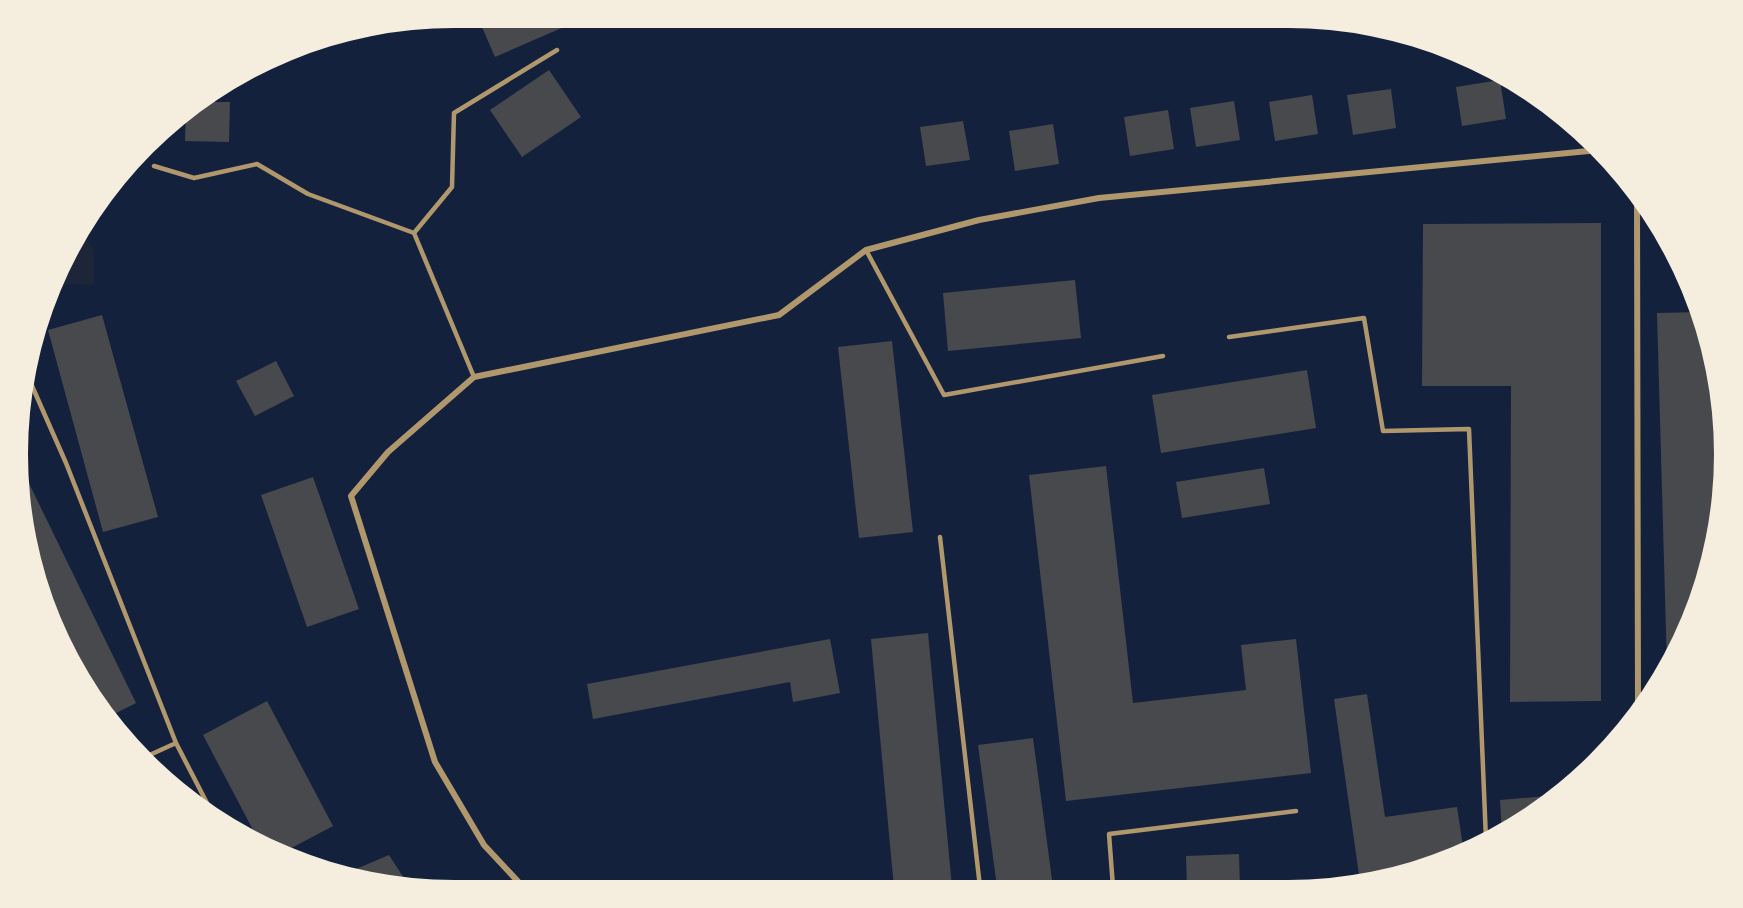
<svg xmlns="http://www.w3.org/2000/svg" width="1743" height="908" font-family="Georgia,serif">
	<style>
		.green { fill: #1d2539 }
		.building { fill: #48494c }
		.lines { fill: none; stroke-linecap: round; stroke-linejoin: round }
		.service { stroke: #b1986c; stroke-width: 4.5 }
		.minor { stroke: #b1986c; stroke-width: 6 }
	</style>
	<rect width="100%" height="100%" fill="#14213d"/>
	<path class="green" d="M 82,232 L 94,250 L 94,285 L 59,284 Z"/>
	<path class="building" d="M 502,18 L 560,18 L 564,27 L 495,57 L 482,27 Z
		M 549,70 L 581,117 L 522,157 L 490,110 Z
		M 1500,80 L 1506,119 L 1462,126 L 1456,87 Z
		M 1391,89 L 1396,128 L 1353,135 L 1347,95 Z
		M 1312,95 L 1318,134 L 1275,141 L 1269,102 Z
		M 1234,101 L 1240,140 L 1196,147 L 1190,108 Z
		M 201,102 L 230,102 L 229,142 L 185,141 L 186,111 Z
		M 1168,110 L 1174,149 L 1130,156 L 1124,117 Z
		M 963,121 L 970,160 L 926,166 L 920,127 Z
		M 1053,124 L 1059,164 L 1015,171 L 1009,131 Z
		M 1601,223 L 1601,701 L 1510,702 L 1511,386 L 1422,386 L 1423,224 Z
		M 1075,280 L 1081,338 L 948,351 L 943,293 Z
		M 1701,312 L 1721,397 L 1724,483 L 1710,567 L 1680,647 L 1667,667 L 1657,313 Z
		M 102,315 L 158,517 L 103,532 L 48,330 Z
		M 892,341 L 913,532 L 859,538 L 838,347 Z
		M 276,361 L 294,396 L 255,416 L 236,381 Z
		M 1307,370 L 1316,428 L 1161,453 L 1152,395 Z
		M 1106,466 L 1133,703 L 1246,690 L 1241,645 L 1296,639 L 1311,773 L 1066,801 L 1029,475 Z
		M 21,467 L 136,703 L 112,715 L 63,647 L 33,567 L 19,483 Z
		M 1264,468 L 1270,504 L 1182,518 L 1176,482 Z
		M 313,477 L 359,609 L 307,627 L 261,495 Z
		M 928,633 L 952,887 L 894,888 L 871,639 Z
		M 830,639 L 840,693 L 793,702 L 790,682 L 593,719 L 587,684 Z
		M 1367,694 L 1385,817 L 1457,807 L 1464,853 L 1360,882 L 1334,699 Z
		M 267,701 L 333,826 L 282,853 L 261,845 L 203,735 Z
		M 1033,738 L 1053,887 L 997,887 L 978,745 Z
		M 1547,796 L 1548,802 L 1532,816 L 1502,832 L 1500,800 Z
		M 1239,854 L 1240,887 L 1187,887 L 1186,856 Z
		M 389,855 L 409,886 L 361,878 L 356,869 Z"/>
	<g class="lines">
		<path class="service" d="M 154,166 L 194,178 L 257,164 L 308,194 L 414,233 L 474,377
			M 414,233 L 452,187 L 454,113 L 557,50
			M 866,250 L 944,395 L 1163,356
			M 1229,337 L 1364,318 L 1383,431 L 1469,429 L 1486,840
			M 29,379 L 66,463 L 176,743
			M 940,537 L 980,887
			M 143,758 L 176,743 L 209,807
			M 1113,887 L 1109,834 L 1296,811"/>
		<path class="minor" d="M 1637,195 L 1638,709
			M 525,889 L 484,845 L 435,762 L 351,496 L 388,452 L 474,377 L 779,315 L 866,250 L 979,220 L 1099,198 L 1599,150"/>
	</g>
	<path d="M0 0H1743V908H0ZM454 28H1288A426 426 0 0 1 1714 454V454A426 426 0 0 1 1288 880H454A426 426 0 0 1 28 454V454A426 426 0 0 1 454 28Z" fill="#f5edde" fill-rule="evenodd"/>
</svg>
